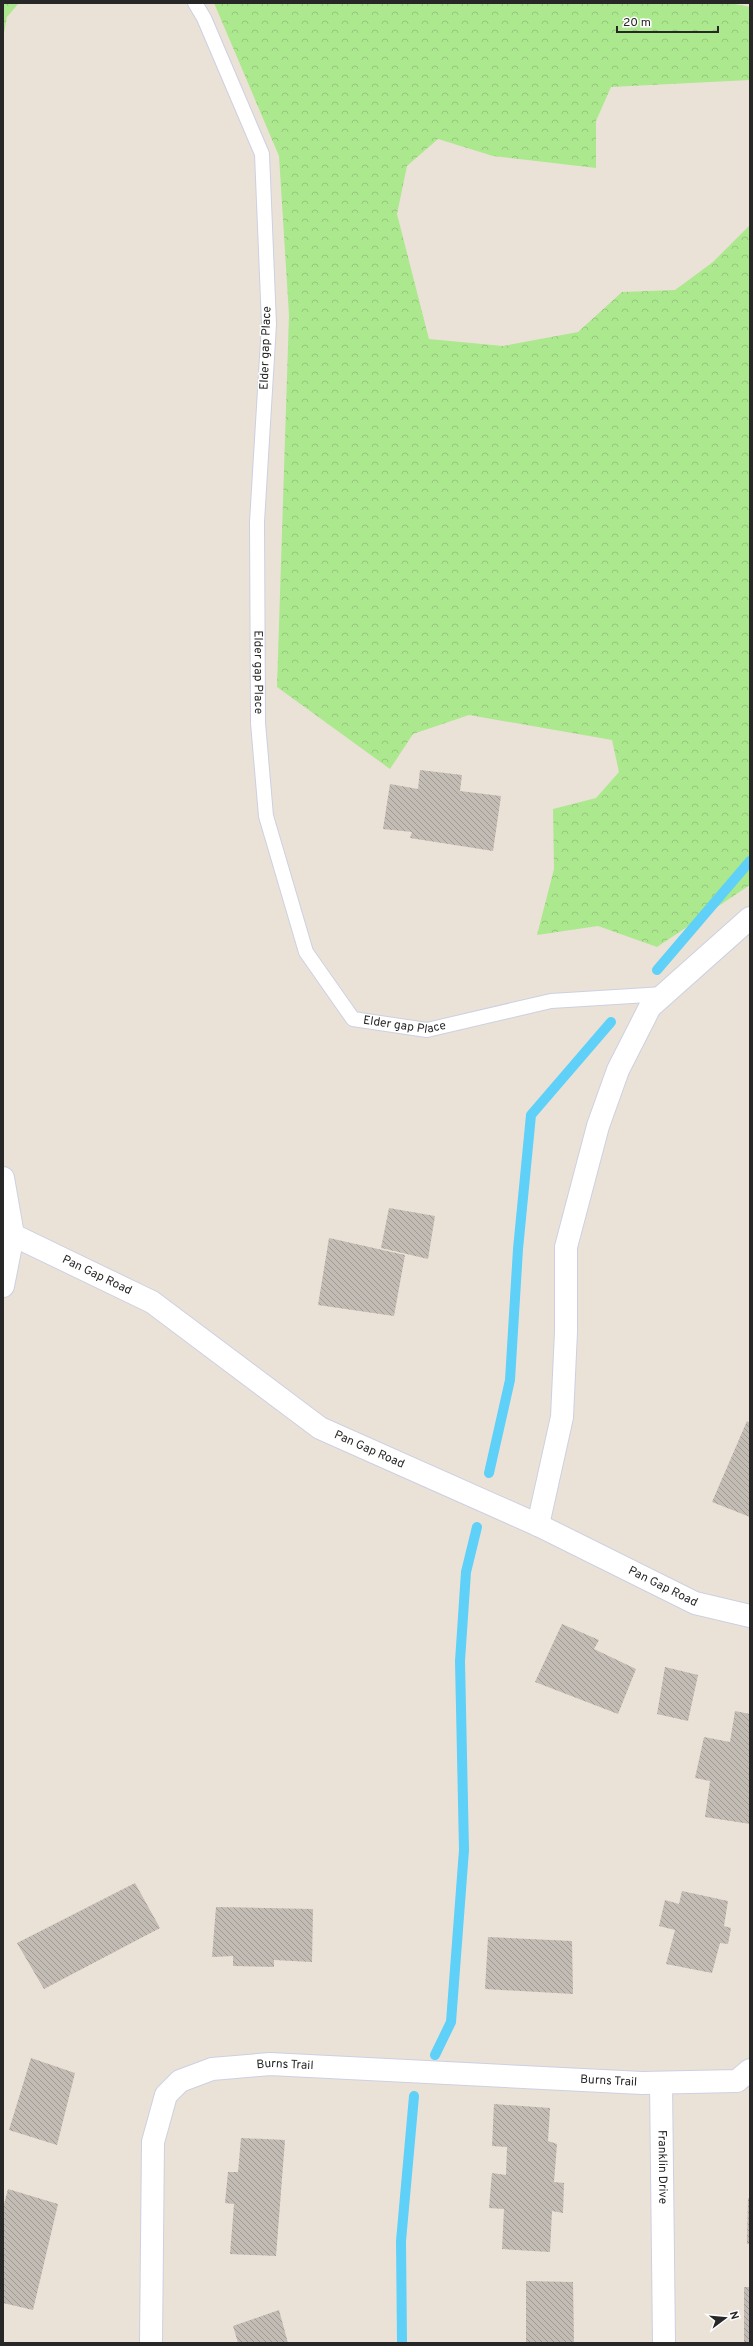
<svg xmlns="http://www.w3.org/2000/svg" width="753" height="2346" font-family="Overpass,sans-serif">
	<style>
		.forest { fill: url(#forest-crowns) }
		.lines { fill: none; stroke-linecap: round; stroke-linejoin: round }
		.stream { stroke: #5fd0f8; stroke-width: 10 }
		.building { fill: url(#building-back-hatch) }
		.service-casing { stroke: #ccd0e2; stroke-width: 16 }
		.minor-casing { stroke: #ccd0e2; stroke-width: 24 }
		.tertiary-casing { stroke: #ccd0e2; stroke-width: 24 }
		.service { stroke: #fff; stroke-width: 14 }
		.minor { stroke: #fff; stroke-width: 22 }
		.tertiary { stroke: #fff; stroke-width: 22 }
		.labels { text-anchor: middle; dominant-baseline: central; stroke-width: 3; stroke-linejoin: round; paint-order: stroke }
		.street-label { font-size: 12px; fill: #272727; stroke: #fff }
	</style>
	<defs>
		<pattern id="forest-crowns" width="20" height="18" patternUnits="userSpaceOnUse"><rect width="20" height="18" fill="#ace88e"/><path d="M2 6a3 3 0 1 1 6 0M12 15a3 3 0 1 1 6 0" fill="none" stroke="#94c77a"/></pattern>
		<pattern id="building-back-hatch" width="6" height="6" patternUnits="userSpaceOnUse"><rect width="6" height="6" fill="#c2bcb4"/><path d="M-1 5l2 2M0 0l6 6M5-1l2 2" fill="none" stroke="#9e9992"/></pattern>
	</defs>
	<rect width="100%" height="100%" fill="#ebe2d7"/>
	<path class="forest" d="M 3,3 L 19,3 L 7,17 L 3,38 Z
		M 214,3 L 730,3 L 750,7 L 750,80 L 611,87 L 596,121 L 596,168 L 493,156 L 438,139 L 407,166 L 397,214 L 429,339 L 503,346 L 578,332 L 622,292 L 675,290 L 713,262 L 750,225 L 750,885 L 657,947 L 598,926 L 537,935 L 554,869 L 553,809 L 596,798 L 619,772 L 612,740 L 469,715 L 413,734 L 390,769 L 277,687 L 289,315 L 279,156 Z"/>
	<g class="lines">
		<path class="stream" d="M 657,970 L 750,861
			M 489,1473 L 510,1380 L 518,1249 L 531,1115 L 611,1022
			M 435,2055 L 451,2022 L 464,1850 L 460,1661 L 466,1572 L 477,1527
			M 402,2343 L 401,2241 L 414,2096"/>
	</g>
	<path class="building" d="M 420,770 L 462,775 L 460,791 L 501,796 L 493,851 L 410,838 L 412,832 L 383,829 L 390,784 L 418,789 Z
		M 389,1208 L 435,1216 L 428,1259 L 381,1248 Z
		M 329,1238 L 405,1255 L 394,1316 L 318,1305 Z
		M 747,1421 L 750,1423 L 750,1517 L 712,1502 Z
		M 562,1624 L 599,1640 L 594,1649 L 636,1669 L 618,1714 L 535,1682 Z
		M 665,1667 L 698,1675 L 688,1721 L 657,1714 Z
		M 735,1711 L 750,1714 L 750,1824 L 705,1817 L 710,1781 L 695,1778 L 704,1737 L 730,1742 Z
		M 135,1883 L 160,1928 L 44,1989 L 17,1943 Z
		M 682,1891 L 728,1901 L 724,1926 L 731,1928 L 728,1944 L 720,1943 L 712,1973 L 666,1964 L 675,1930 L 659,1926 L 665,1900 L 679,1904 Z
		M 216,1907 L 313,1909 L 312,1962 L 274,1960 L 274,1967 L 233,1966 L 233,1956 L 212,1957 Z
		M 488,1937 L 572,1941 L 573,1994 L 485,1989 Z
		M 31,2058 L 75,2073 L 57,2145 L 9,2130 Z
		M 494,2104 L 550,2108 L 548,2141 L 557,2144 L 554,2182 L 564,2183 L 563,2213 L 552,2211 L 550,2252 L 502,2249 L 504,2209 L 489,2208 L 492,2173 L 506,2175 L 507,2147 L 492,2146 Z
		M 241,2138 L 285,2140 L 276,2256 L 230,2254 L 234,2204 L 225,2203 L 228,2172 L 238,2172 Z
		M 8,2189 L 58,2204 L 33,2310 L 3,2303 L 3,2208 Z
		M 748,2198 L 750,2198 L 750,2244 L 747,2244 Z
		M 526,2281 L 573,2282 L 574,2343 L 526,2343 Z
		M 744,2287 L 750,2287 L 750,2343 L 744,2343 Z
		M 279,2310 L 288,2343 L 238,2343 L 233,2326 Z"/>
	<g class="lines">
		<defs>
			<g id="service">
				<path id="s1" d="M 195,3 L 204,18 L 262,154 L 269,324 L 257,522 L 258,723 L 266,816 L 306,952 L 353,1019 L 427,1030 L 551,1001 L 664,994"/>
			</g>
			<g id="minor">
				<path id="s2" d="M 3,1178 L 13,1235 L 152,1302 L 320,1428 L 538,1525 L 695,1603 L 750,1616"/>
				<path d="M 538,1525 L 562,1417 L 566,1332 L 566,1247 L 598,1126 L 618,1070 L 650,1007 L 750,918"/>
				<path id="s3" d="M 661,2083 L 664,2343"/>
				<path id="s4" d="M 151,2343 L 153,2142 L 166,2095 L 180,2081 L 212,2069 L 270,2064 L 642,2083 L 737,2081 L 750,2070"/>
			</g>
			<path id="tertiary" d="M 3,1232 L 13,1235 L 3,1286"/>
		</defs>
		<use href="#service" class="service-casing"/>
		<use href="#minor" class="minor-casing"/>
		<use href="#tertiary" class="tertiary-casing"/>
		<use href="#service" class="service"/>
		<use href="#minor" class="minor"/>
		<use href="#tertiary" class="tertiary"/>
	</g>
	<g class="labels">
		<g class="street-label">
			<text transform="translate(266 348) rotate(-88)">Elder gap Place</text>
			<text stroke="none"><textPath href="#s1" startOffset="684">Elder gap Place</textPath></text>
			<text stroke="none"><textPath href="#s1" startOffset="1104">Elder gap Place</textPath></text>
			<text stroke="none"><textPath href="#s2" startOffset="151">Pan Gap Road</textPath></text>
			<text stroke="none"><textPath href="#s2" startOffset="476">Pan Gap Road</textPath></text>
			<text stroke="none"><textPath href="#s2" startOffset="800">Pan Gap Road</textPath></text>
			<text stroke="none"><textPath href="#s4" startOffset="377">Burns Trail</textPath></text>
			<text stroke="none"><textPath href="#s4" startOffset="701">Burns Trail</textPath></text>
			<text stroke="none"><textPath href="#s3" startOffset="84">Franklin Drive</textPath></text>
		</g>
	</g>
	<rect width="753" height="2346" fill="none" stroke="#272727" stroke-width="8"/>
	<g transform="translate(725 2318) rotate(74)" stroke="#ffffff" stroke-width="3" paint-order="stroke">
	<path d="M0-3L7 15L0 10L-7 15Z" fill="#272727"/>
	<text y="-6" font-size="11" font-weight="bold" text-anchor="middle" fill="#272727">N</text>
	</g>
	<path d="M617 26v6h101v-6" fill="none" stroke="#272727" stroke-width="2"/>
	<text x="623" y="26" font-size="12" fill="#272727" stroke="#ffffff" stroke-width="3" paint-order="stroke">20 m</text>
</svg>
